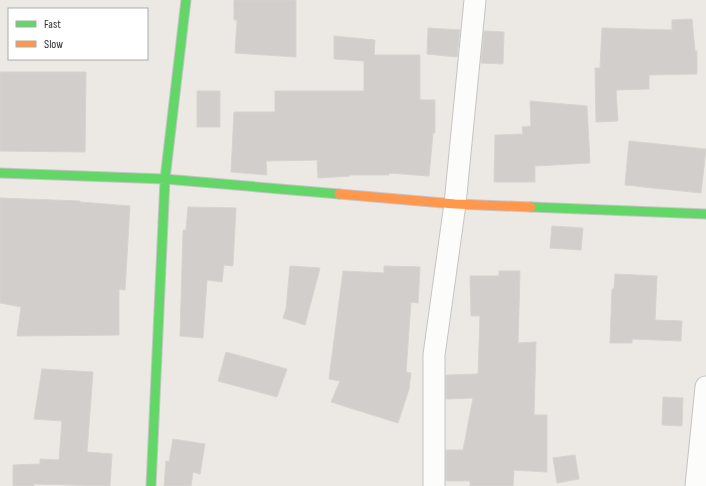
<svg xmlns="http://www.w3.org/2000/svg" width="706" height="486" font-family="'Sofia Sans Condensed',sans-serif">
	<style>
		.building { fill: #d1cecb; stroke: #d7d4d0 }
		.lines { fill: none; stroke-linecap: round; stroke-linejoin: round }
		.street-casing { stroke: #c5c4c5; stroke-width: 23 }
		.fast-casing { stroke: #c5c4c5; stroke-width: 11 }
		.slow-casing { stroke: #c5c4c5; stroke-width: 11 }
		.street { stroke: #fcfcfb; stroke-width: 21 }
		.fast { stroke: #63d668; stroke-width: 9 }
		.slow { stroke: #ff974d; stroke-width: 9 }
	</style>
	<rect width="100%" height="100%" fill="#ece8e4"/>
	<path class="building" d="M 234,0 L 296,0 L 296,57 L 235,53 L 237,20 L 234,20 Z
		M 692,19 L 695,51 L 697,51 L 697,74 L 649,75 L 649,89 L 616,90 L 618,121 L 596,122 L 595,68 L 600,68 L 602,28 L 672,30 L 672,20 Z
		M 428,28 L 460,30 L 457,57 L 427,54 Z
		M 484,31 L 504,32 L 503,64 L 481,63 Z
		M 334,36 L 375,40 L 374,55 L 420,55 L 420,100 L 435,100 L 435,133 L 433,133 L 429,176 L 389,173 L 389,175 L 350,175 L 350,176 L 318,178 L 317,160 L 266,161 L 267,175 L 231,172 L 234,112 L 275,112 L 275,91 L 364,91 L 364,61 L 334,59 Z
		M 0,72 L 86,72 L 85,152 L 0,151 Z
		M 197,91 L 220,91 L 220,127 L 197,127 Z
		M 530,101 L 587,106 L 590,163 L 535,166 L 535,182 L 494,182 L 495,135 L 523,134 L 522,127 L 531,126 Z
		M 629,141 L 706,149 L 701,193 L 625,185 Z
		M 0,198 L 80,201 L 80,202 L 130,206 L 125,290 L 119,289 L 119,335 L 17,336 L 21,307 L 0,303 Z
		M 188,207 L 236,208 L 233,266 L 224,265 L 222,282 L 207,280 L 203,338 L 180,336 L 183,230 L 186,230 Z
		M 552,226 L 583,228 L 581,250 L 550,248 Z
		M 290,266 L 320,268 L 305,325 L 283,318 L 286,309 Z
		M 384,266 L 420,267 L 418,303 L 411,302 L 406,372 L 411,373 L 409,389 L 398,423 L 331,402 L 340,381 L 329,379 L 343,271 L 384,273 Z
		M 499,271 L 520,271 L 518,343 L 536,342 L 534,415 L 547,415 L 547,472 L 514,470 L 513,486 L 470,486 L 470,481 L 446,481 L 446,450 L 463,450 L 473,398 L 446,399 L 446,375 L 478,374 L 480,316 L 471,316 L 470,276 L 499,276 Z
		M 615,274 L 657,276 L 655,320 L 682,321 L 681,341 L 632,339 L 632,343 L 610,343 L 612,289 L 614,289 Z
		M 226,352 L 287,369 L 277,397 L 218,381 Z
		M 42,369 L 93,372 L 87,452 L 112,454 L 110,486 L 34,484 L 34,486 L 13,486 L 13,465 L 40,464 L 40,459 L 59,460 L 62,421 L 34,419 Z
		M 663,397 L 683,398 L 682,426 L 662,425 Z
		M 173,439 L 205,444 L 200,474 L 193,472 L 191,486 L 164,486 L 166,461 L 169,462 Z
		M 575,455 L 579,479 L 557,483 L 553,458 Z"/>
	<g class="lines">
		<defs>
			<path id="street" d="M 434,486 L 434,355 L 455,204 L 475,0
				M 696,486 L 706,387"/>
			<path id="fast" d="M 0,173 L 165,179 L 339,194
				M 531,207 L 706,214
				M 151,486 L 165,179 L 186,0"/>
			<path id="slow" d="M 339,194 L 455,204 L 531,207"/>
		</defs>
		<use href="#street" class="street-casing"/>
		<use href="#fast" class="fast-casing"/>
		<use href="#slow" class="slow-casing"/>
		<use href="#street" class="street"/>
		<use href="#fast" class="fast"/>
		<use href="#slow" class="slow"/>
	</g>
	<rect x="8" y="8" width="140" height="52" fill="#ffffff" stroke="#ababab"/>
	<rect x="16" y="21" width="20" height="6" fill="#63d668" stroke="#ababab"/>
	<text x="44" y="28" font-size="12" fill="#2e2e2e">Fast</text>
	<rect x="16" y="41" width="20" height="6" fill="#ff974d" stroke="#ababab"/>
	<text x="44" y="48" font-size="12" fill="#2e2e2e">Slow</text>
</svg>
